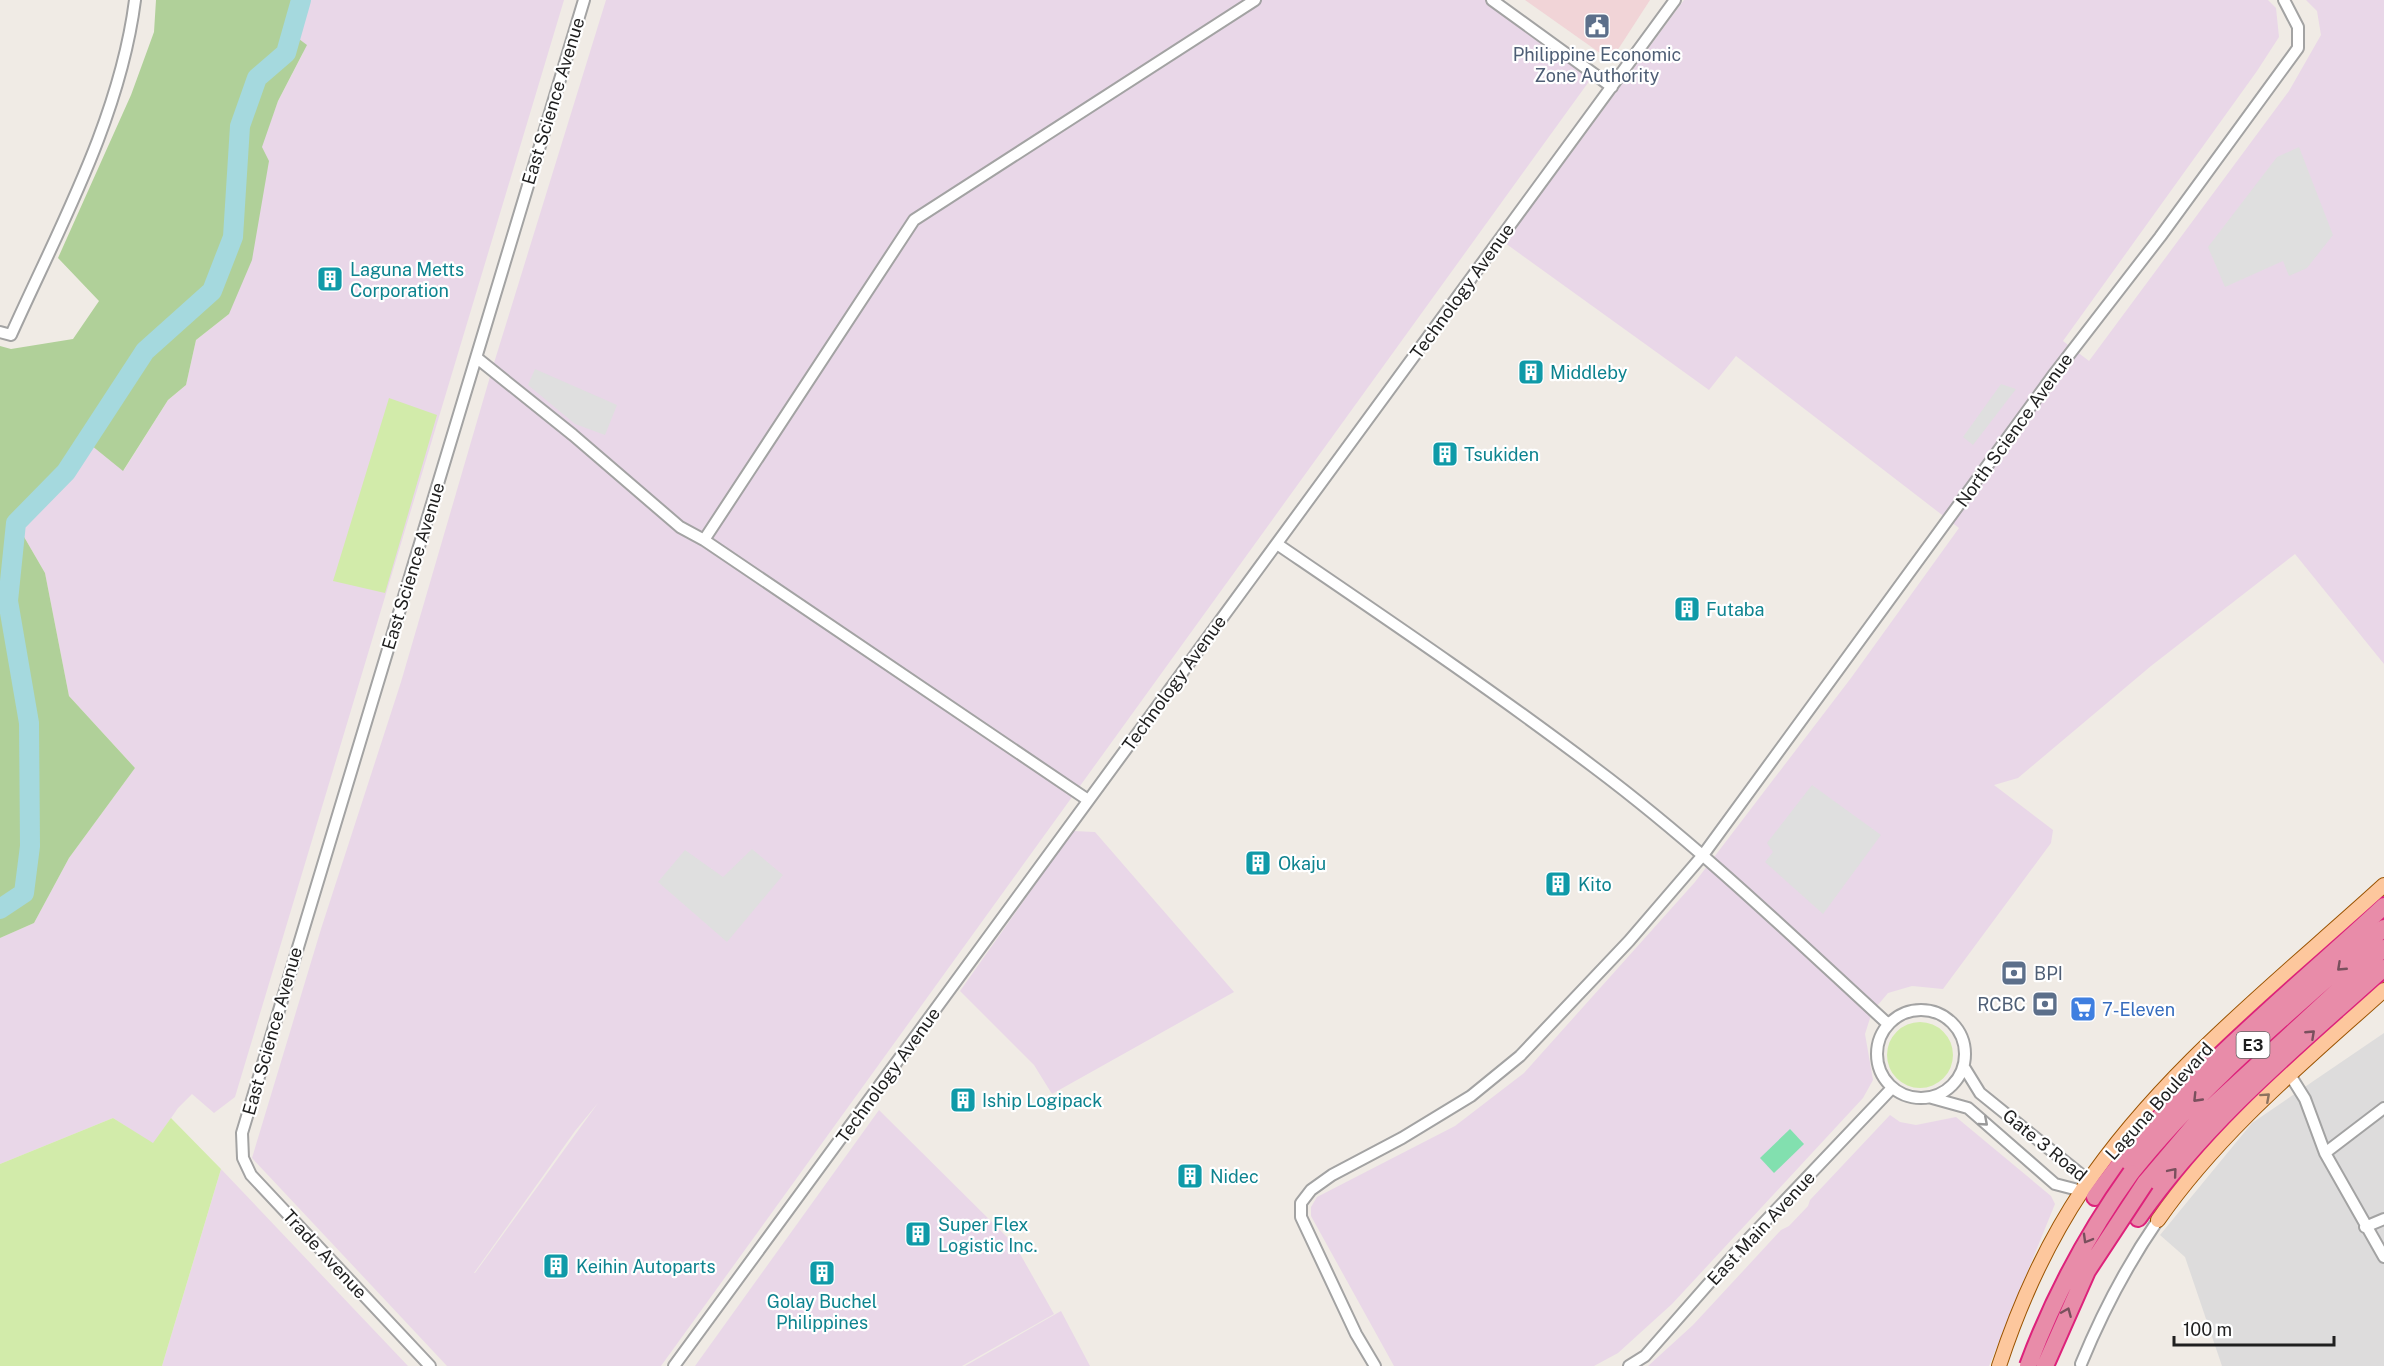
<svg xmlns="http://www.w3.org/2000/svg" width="2384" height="1366" font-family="'Public Sans',sans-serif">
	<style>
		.residential { fill: #dddcdc }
		.commercial { fill: #f1d4d7 }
		.industrial { fill: #e9d7e8; fill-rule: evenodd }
		.grass { fill: #d2ebaa }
		.forest { fill: #b0d099 }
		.pitch { fill: #82e0af }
		.parking { fill: #dfdfdf }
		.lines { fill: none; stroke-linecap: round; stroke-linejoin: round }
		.river { stroke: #a5d9de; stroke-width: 20 }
		.minor-casing { stroke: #a3a3a3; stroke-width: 14 }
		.major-casing { stroke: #9a5300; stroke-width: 16 }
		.highway-casing { stroke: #dd227b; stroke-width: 20 }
		.minor { stroke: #fff; stroke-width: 10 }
		.major { stroke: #fdc79d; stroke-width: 14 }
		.highway { stroke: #e88ca9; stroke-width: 16 }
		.highway-bridge-casing { stroke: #dd227b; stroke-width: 20; stroke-linecap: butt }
		.highway-bridge { stroke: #e88ca9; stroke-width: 16 }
		.oneway { stroke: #79505d }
		.oneway2 { stroke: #8e735e }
		.oneway3 { stroke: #9a9a9a }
		.labels { text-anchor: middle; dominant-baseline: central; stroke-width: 4.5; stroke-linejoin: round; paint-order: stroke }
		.shield { fill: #fff; stroke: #626262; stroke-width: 1.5 }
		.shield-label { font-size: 16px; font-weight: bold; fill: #1f1f1f }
		.service-label { font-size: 18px; fill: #4e5e75; stroke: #fff }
		.street-label { font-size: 18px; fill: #1f1f1f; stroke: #fff }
		.culture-label { font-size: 18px; fill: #0d838f; stroke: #fff; text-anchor: start }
		.shop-label { font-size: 18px; fill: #366cbe; stroke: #fff; text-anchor: start }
	</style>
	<rect width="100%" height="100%" fill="#f0ebe5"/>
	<path class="residential" d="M 2384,1033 L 2384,1366 L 2222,1366 L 2185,1257 L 2160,1235 L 2252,1123 Z"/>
	<path class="commercial" d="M 1525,0 L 1650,0 L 1617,51 L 1600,53 Z"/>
	<path class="industrial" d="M 301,0 L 564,0 L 235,1097 L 214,1113 L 192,1094 L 178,1108 L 153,1144 L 113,1118 L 0,1164 L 0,938 L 34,923 L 69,858 L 135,768 L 69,696 L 45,573 L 16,523 L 66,472 L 86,441 L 124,470 L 168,400 L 186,385 L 196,340 L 229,314 L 261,147 L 278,101 L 303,53 L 291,33 Z
		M 606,0 L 1485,0 L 1585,68 L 1590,80 L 661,1366 L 447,1366 L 252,1158 L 321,929 L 401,682 L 494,363 ZM 598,1103 L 475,1273 L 474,1273 L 575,1131 Z
		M 1684,0 L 2268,0 L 2276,8 L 2279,37 L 2257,71 L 2063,341 L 2089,361 L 2289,91 L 2321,35 L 2317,11 L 2306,0 L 2384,0 L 2384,664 L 2295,554 L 2151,666 L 2018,778 L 1994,785 L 2053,830 L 2051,843 L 1943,989 L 1912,986 L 1888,993 L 1872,1012 L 1865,1034 L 1873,1080 L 1863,1098 L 1672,1304 L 1618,1353 L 1594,1366 L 1394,1366 L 1311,1216 L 1311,1207 L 1317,1197 L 1455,1126 L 1524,1073 L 1695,882 L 1851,678 L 1959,528 L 1736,356 L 1709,390 L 1505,243 Z
		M 1073,831 L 1095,832 L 1234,992 L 1052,1094 L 1034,1065 L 960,991 Z
		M 879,1110 L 1015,1245 L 1054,1314 L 962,1366 L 695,1366 Z
		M 1890,1115 L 1900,1122 L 1916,1125 L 1956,1117 L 2051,1196 L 2055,1204 L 1989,1366 L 1648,1366 L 1693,1325 L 1781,1230 L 1789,1226 L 1808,1206 L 1810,1200 Z
		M 221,1169 L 408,1366 L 162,1366 Z
		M 1061,1311 L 1090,1366 L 965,1366 Z"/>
	<path class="grass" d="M 389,398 L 437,415 L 385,593 L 333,581 Z
		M1887 1055a33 33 0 1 1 66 0a33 33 0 1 1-66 0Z
		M 113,1118 L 153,1143 L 171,1118 L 221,1169 L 162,1366 L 0,1366 L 0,1164 Z"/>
	<path class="forest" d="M 156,0 L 301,0 L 291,33 L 307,45 L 278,101 L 262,147 L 269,161 L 252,260 L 229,314 L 196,340 L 186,385 L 168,400 L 123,471 L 86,441 L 66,472 L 16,523 L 45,573 L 69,696 L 135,768 L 69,858 L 34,923 L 0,938 L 0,346 L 11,349 L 73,339 L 99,301 L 58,258 L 131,95 L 154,32 Z"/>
	<path class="pitch" d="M 1790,1129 L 1804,1144 L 1774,1173 L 1760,1158 Z"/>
	<path class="parking" d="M 2299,147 L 2333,235 L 2307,268 L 2289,276 L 2283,261 L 2225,287 L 2208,247 L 2277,157 Z
		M 535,369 L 617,405 L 605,435 L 575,424 L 528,385 Z
		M 2001,384 L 2016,389 L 1973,445 L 1963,437 Z
		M 1812,785 L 1881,835 L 1823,914 L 1765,862 L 1773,852 L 1767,843 Z
		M 752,849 L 783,875 L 727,942 L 658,882 L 685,850 L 723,877 Z"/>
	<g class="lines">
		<path class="river" d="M 0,909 L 24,893 L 30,846 L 29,723 L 8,601 L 16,523 L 66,472 L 145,351 L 212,291 L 233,237 L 240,126 L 257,78 L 286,53 L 301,0"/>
		<defs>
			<path id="minor" d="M 1492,0 L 1612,87
				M 0,332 L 11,335 C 59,228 120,118 135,0
				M 477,358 L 573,435 L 680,527 L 704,540
				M 1277,544 C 1384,617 1492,690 1595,768 C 1699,846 1793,937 1888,1024
				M 1088,800 L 704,540 L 914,220 L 1255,0
				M1877 1054a44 44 0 1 1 88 0a44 44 0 1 1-88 0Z
				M 1964,1067 L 1980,1093 L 2089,1181
				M 2290,1075 L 2305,1099 L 2325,1153 L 2384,1257
				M 1932,1098 L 1968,1108 L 2055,1184 L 2082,1191
				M 2325,1153 L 2384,1108
				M 2365,1227 L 2384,1219
				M 2081,1364 C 2102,1313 2127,1265 2158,1220
				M 430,1366 L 251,1175 L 243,1158 L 242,1133 L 584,0
				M 674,1366 L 1675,0
				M 1375,1366 L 1356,1334 L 1301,1217 L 1301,1203 L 1311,1190 L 1332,1175 L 1402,1138 L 1471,1096 L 1520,1056 L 1629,941 L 1703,855 L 2055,373 L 2160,237 L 2298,48 L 2298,27 L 2284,0
				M 1629,1366 L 1645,1356 L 1739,1249 L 1892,1088"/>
			<path id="major" d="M 2158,1220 C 2220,1131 2304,1062 2384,990
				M 1999,1366 C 2019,1305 2047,1243 2083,1189 C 2162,1071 2280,980 2384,885"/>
			<path id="highway" d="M 2131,1173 C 2205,1080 2297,1007 2384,928
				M 2145,1183 L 2202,1116 L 2384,948
				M 2095,1197 C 2175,1084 2284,999 2384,906
				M 2138,1218 C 2205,1122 2297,1046 2384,968"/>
		</defs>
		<use href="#minor" class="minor-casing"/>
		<use href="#major" class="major-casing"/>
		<use href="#highway" class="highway-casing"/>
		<use href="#minor" class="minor"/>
		<use href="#major" class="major"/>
		<use href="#highway" class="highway"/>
		<defs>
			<path id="highway-bridge" d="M 2028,1366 C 2054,1296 2088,1233 2131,1173
				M 2045,1366 L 2087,1271 L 2145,1183"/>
		</defs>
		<use href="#highway-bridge" class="highway-bridge-casing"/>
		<use href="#highway-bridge" class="highway-bridge"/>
	</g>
	<defs><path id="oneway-chevron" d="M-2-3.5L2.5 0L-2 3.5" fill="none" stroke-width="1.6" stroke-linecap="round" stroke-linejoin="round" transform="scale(1.5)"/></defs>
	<g class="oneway">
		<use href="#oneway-chevron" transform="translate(2341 967) rotate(137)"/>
		<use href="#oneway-chevron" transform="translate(2311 1034) rotate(-43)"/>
		<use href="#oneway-chevron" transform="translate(2197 1098) rotate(134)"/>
		<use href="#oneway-chevron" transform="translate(2173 1172) rotate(-50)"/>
		<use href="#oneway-chevron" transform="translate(2087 1239) rotate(120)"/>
		<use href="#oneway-chevron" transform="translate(2067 1312) rotate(-67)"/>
	</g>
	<use class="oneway2" href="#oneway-chevron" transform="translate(2266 1097) rotate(-42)"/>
	<use class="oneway3" href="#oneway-chevron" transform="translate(1984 1122) rotate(41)"/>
	<defs>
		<symbol id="civic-square" viewBox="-11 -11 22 22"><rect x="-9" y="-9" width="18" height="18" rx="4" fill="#5c6f8a" stroke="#fff"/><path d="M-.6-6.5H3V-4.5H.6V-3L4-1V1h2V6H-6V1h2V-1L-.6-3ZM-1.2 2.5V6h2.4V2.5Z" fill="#fff"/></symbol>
		<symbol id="building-square" viewBox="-11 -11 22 22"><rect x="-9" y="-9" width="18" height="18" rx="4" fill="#0f9aa8" stroke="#fff"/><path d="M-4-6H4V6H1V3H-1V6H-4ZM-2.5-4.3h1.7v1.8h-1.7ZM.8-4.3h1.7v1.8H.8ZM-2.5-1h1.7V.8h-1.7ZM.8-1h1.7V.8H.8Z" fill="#fff"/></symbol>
		<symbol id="bank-square" viewBox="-11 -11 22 22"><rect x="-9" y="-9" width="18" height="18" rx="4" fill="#5c6f8a" stroke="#fff"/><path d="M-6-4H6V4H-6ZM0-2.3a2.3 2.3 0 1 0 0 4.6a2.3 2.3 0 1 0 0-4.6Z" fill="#fff"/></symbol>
		<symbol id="supermarket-square" viewBox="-11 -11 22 22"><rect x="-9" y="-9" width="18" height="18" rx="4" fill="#3f7fe0" stroke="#fff"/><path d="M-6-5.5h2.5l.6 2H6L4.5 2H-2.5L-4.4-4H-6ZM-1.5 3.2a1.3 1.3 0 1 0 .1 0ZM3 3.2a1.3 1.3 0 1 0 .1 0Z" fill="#fff"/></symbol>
	</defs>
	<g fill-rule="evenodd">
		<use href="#civic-square" x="1582" y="11" width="30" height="30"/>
		<use href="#building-square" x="315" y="264" width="30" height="30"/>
		<use href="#building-square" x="1516" y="357" width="30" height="30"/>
		<use href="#building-square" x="1430" y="439" width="30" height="30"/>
		<use href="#building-square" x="1672" y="594" width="30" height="30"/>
		<use href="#building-square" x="1243" y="848" width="30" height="30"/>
		<use href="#building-square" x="1543" y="869" width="30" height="30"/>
		<use href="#bank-square" x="1999" y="958" width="30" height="30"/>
		<use href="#bank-square" x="2030" y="989" width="30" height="30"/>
		<use href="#supermarket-square" x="2068" y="994" width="30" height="30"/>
		<use href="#building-square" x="948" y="1085" width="30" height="30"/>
		<use href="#building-square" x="1175" y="1161" width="30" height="30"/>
		<use href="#building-square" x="903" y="1219" width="30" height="30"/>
		<use href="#building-square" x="541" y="1251" width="30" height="30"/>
		<use href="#building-square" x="807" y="1258" width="30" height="30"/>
	</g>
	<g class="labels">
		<rect class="shield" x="2236.5" y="1032" width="33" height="26" rx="4.5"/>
		<g class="shield-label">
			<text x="2253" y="1045">E3</text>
		</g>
		<g class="service-label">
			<text x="1597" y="54">Philippine Economic<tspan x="1597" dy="21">Zone Authority</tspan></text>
			<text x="2034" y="973" text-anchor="start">BPI</text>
			<text x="2026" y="1004" text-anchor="end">RCBC</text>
		</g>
		<g class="street-label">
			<text transform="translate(553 101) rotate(-73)">East Science Avenue</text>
			<text transform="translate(1462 291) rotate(-54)">Technology Avenue</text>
			<text transform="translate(2014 430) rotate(-54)">North Science Avenue</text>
			<text transform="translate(413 566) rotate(-73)">East Science Avenue</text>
			<text transform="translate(1174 683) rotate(-54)">Technology Avenue</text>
			<text transform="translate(272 1031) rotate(-74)">East Science Avenue</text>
			<text transform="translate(888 1075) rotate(-54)">Technology Avenue</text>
			<text transform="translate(2159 1101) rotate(-48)">Laguna Boulevard</text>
			<text transform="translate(2045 1145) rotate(39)">Gate 3 Road</text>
			<text transform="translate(1761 1228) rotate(-47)">East Main Avenue</text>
			<text transform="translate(325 1254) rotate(47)">Trade Avenue</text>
		</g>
		<g class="culture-label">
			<text x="350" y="269">Laguna Metts<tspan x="350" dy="21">Corporation</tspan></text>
			<text x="1550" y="372">Middleby</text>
			<text x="1464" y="454">Tsukiden</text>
			<text x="1706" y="609">Futaba</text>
			<text x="1278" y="863">Okaju</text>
			<text x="1578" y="884">Kito</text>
			<text x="982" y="1100">Iship Logipack</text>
			<text x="1210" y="1176">Nidec</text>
			<text x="938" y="1224">Super Flex<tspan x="938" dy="21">Logistic Inc.</tspan></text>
			<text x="576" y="1266">Keihin Autoparts</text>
			<text x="822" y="1301" text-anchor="middle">Golay Buchel<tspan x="822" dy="21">Philippines</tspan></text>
		</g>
		<g class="shop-label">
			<text x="2102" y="1009">7-Eleven</text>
		</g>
	</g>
	<path d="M2174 1336v9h160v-9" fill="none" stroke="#1f1f1f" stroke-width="3"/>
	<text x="2183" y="1336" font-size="18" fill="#1f1f1f" stroke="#ffffff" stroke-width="4.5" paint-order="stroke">100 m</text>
</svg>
